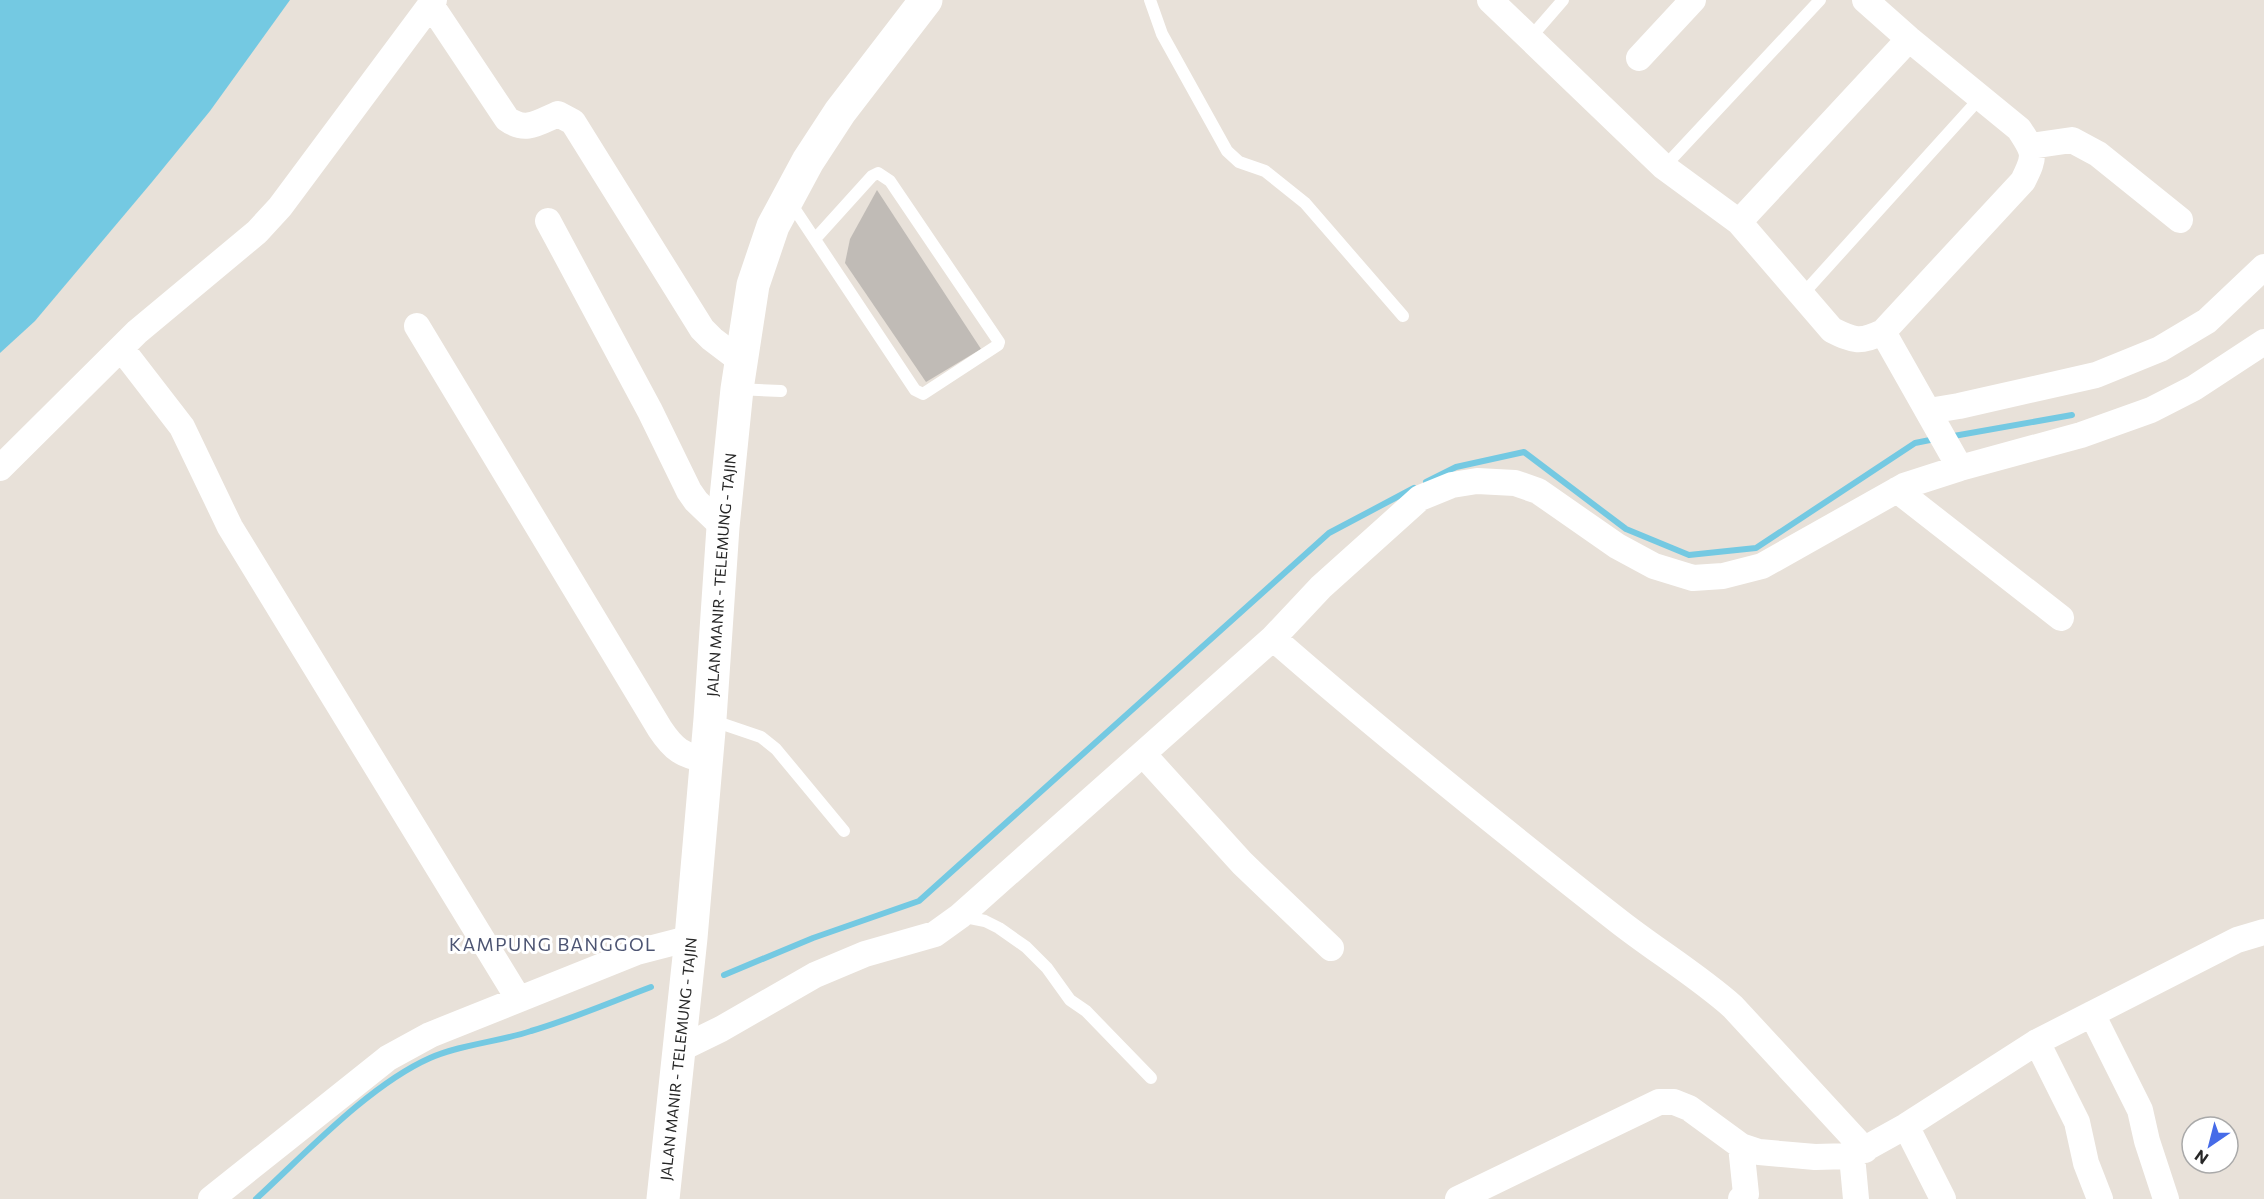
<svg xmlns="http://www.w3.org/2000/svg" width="2264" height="1199" font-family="Commissioner,sans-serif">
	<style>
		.water { fill: #74c9e2 }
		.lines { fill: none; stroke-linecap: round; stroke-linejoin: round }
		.stream { stroke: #74c9e2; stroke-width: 6 }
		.building { fill: #c0bbb6 }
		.service { stroke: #fff; stroke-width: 12 }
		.minor { stroke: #fff; stroke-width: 26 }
		.secondary { stroke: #fff; stroke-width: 33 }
		.labels { text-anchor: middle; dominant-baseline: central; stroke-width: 6; stroke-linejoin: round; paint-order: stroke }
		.street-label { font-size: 15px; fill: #272727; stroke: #fff }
		.quarter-label { font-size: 18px; letter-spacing: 1.5px; fill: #4c5472; stroke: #fff }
	</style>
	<rect width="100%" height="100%" fill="#e8e1d9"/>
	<path class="water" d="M 0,0 L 290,0 L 210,111 L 152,182 L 35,321 L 0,353 Z"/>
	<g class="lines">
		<path class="stream" d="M 1948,437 L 2072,415
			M 1426,482 L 1456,467 L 1524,452 L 1626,529 L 1689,555 L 1756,548 L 1915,443 L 1935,439
			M 724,975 L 813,938 L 919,901 L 1329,533 L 1414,488
			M 256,1199 C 305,1154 369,1085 430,1058 C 462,1044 498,1042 531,1031 C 572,1019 611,1002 651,987"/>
	</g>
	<path class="building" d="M 877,190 L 981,349 L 926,382 L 845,263 L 850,239 Z"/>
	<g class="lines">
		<path class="service" d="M 1150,0 L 1162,34 L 1227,151 L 1239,162 L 1265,171 L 1305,203 L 1403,316
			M 1530,38 L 1563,0
			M 1664,167 L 1820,0
			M 790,202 L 915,390 L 923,394 L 998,345 L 999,342 L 890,181 L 878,173 L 872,176 L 815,239
			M 1802,295 L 1980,98
			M 737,389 L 781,391
			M 711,720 L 761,737 L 776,749 L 844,831
			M 960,916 L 985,921 L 999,928 L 1026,947 L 1047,968 L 1070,1000 L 1086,1011 L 1151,1078"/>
		<path class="minor" d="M 1490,0 L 1664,167 L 1739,222 L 1832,330 C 1854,341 1860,343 1883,332 L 2023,181 C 2036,155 2035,153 2019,129 L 1909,39 L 1865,0
			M 431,5 L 507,119 C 526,133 539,122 558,114 L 573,122 L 702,329 L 712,339 L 741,361
			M 1639,58 L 1693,0
			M 2031,146 L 2072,140 L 2098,154 L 2180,220
			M 548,221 L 650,411 L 689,491 L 696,501 L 723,527
			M 1739,222 L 1909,39
			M 417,326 L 660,729 C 674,750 682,755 706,760
			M 1883,332 L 1960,468
			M 121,348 L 182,427 L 230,527 L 518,998
			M 1929,411 L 1959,406 L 2096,375 L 2160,349 L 2207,321 L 2264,267
			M 0,468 L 137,332 L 257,232 L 280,207 L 434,0
			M 1897,490 L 2061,618
			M 1273,638 C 1385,736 1500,828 1617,920 C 1655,950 1697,975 1733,1007 L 1865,1150
			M 1143,754 L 1242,863 L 1331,948
			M 2092,1014 L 2140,1110 L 2147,1141 L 2166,1199
			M 2037,1042 L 2077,1122 L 2086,1163 L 2100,1199
			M 680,1049 L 721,1029 L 815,975 L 865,954 L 935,934 L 960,916 L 1273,638 L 1321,587 L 1420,498 L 1452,485 L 1477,481 L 1515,483 L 1538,491 L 1617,546 L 1654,566 L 1693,578 L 1723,576 L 1762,566 L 1904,486 L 1960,468 L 2081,435 L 2151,410 L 2194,388 L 2264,342
			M 1906,1126 L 1943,1199
			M 1852,1156 L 1856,1199
			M 211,1199 L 388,1058 L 430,1035 L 637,952 L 691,938
			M 1458,1199 L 1659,1102 L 1674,1102 L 1689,1108 L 1741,1146 L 1759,1152 L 1815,1157 L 1852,1156 L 1906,1126 L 2037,1042 L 2237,940 L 2264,932
			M 1741,1199 L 1746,1194 L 1741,1146"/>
		<path class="secondary" id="s1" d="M 663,1199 L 691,938 L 710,719 L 723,527 L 737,389 L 753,285 L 773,226 L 808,161 L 840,112 L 926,0"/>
	</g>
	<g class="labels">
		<g class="street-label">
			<text stroke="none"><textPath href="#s1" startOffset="627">JALAN MANIR - TELEMUNG - TAJIN</textPath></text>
			<text stroke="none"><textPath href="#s1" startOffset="141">JALAN MANIR - TELEMUNG - TAJIN</textPath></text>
		</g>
		<g class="quarter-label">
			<text x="553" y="944">KAMPUNG BANGGOL</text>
		</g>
	</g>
	<g transform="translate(2210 1145) rotate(215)"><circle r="28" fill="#ffffff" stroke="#a9a9a9" stroke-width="1.5"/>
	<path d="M0-4.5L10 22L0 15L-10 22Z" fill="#466be8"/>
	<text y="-9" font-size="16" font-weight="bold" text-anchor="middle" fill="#272727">N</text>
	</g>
</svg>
